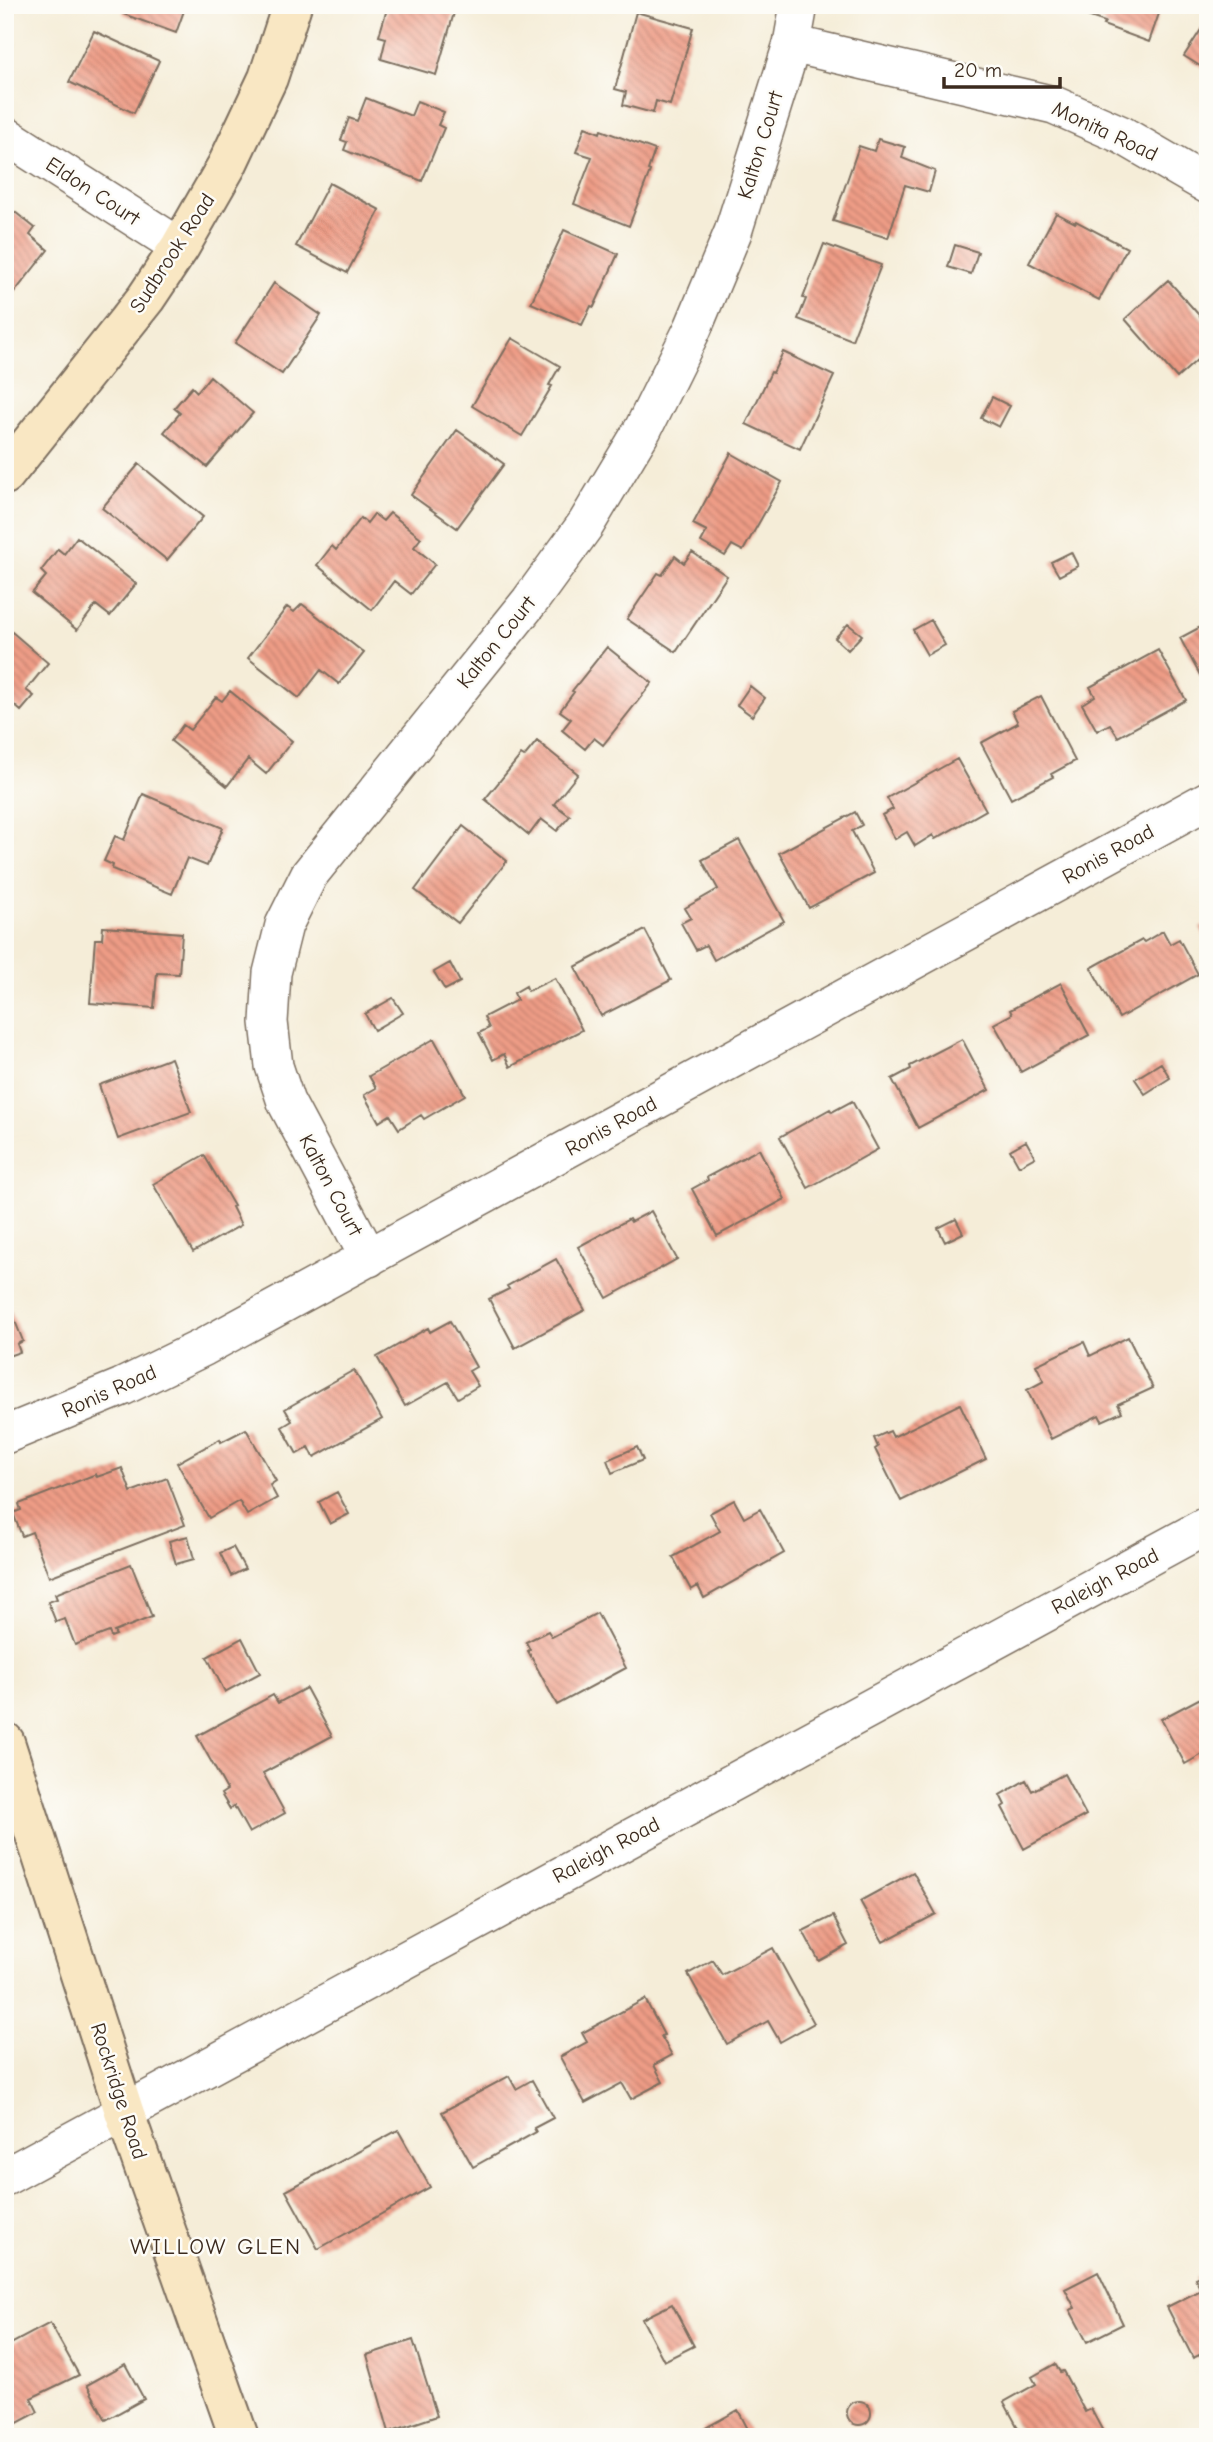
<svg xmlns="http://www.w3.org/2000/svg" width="1213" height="2442" font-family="'Comic Neue',sans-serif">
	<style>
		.building { fill: url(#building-back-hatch) }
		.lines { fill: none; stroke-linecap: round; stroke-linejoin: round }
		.street-casing { stroke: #7c6e5f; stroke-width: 40 }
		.secondary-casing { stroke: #7c6e5f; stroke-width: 42 }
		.street { stroke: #fff; stroke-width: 37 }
		.secondary { stroke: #f9e7c3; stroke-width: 38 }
		.labels { text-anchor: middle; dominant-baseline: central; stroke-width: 5; stroke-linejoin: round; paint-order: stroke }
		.street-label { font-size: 21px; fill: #3b2a1e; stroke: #fdfcf7 }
		.neighbourhood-label { font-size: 23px; letter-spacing: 2px; fill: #3b2a1e; stroke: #fdfcf7 }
	</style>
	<defs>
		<pattern id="building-back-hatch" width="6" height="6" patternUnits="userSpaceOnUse" patternTransform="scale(1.75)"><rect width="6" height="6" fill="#ee9c86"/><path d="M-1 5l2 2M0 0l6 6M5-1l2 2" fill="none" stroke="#c27f6d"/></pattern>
	</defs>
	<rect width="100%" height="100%" fill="#fdfcf7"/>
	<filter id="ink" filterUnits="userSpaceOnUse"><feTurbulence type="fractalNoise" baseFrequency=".0143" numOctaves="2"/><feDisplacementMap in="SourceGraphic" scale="14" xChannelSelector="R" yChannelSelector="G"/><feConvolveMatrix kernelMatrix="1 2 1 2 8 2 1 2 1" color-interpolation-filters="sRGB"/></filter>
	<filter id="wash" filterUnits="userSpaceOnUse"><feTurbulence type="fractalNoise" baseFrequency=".00686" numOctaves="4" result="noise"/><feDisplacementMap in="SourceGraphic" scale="28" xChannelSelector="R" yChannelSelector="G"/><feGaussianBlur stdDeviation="1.57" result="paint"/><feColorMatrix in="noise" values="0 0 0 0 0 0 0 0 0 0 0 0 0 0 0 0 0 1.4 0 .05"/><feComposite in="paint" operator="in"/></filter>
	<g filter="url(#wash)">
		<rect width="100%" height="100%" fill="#f5edd8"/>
		<g id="blocks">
			<path class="building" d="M 126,5 L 186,5 L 176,33 L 123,14 Z
				M 398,5 L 456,6 L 436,75 L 381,59 L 386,38 L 379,36 L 387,9 L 396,11 Z
				M 1081,5 L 1162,5 L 1149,42 L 1103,25 L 1105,22 L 1078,13 Z
				M 636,12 L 693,28 L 670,105 L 656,101 L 653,113 L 623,105 L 626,92 L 615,89 Z
				M 1208,19 L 1208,71 L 1184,56 Z
				M 94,31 L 159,61 L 134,113 L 69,82 Z
				M 366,98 L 411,116 L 417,101 L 444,112 L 438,125 L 444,128 L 422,181 L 344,150 L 347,142 L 341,140 L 349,118 L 357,121 Z
				M 585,127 L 600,133 L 601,130 L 655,150 L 648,170 L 650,171 L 629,226 L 574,204 L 592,157 L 576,152 Z
				M 878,139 L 905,147 L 902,158 L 935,171 L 929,192 L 905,185 L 888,238 L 833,221 L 859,146 L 874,151 Z
				M 329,183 L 380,210 L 347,273 L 296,246 Z
				M 15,212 L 35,228 L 30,235 L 48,250 L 13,294 L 5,288 L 5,216 L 9,219 Z
				M 1056,213 L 1075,223 L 1076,221 L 1127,248 L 1099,300 L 1029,263 Z
				M 564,230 L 618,254 L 594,307 L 591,306 L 582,325 L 531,303 Z
				M 824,244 L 881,265 L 852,340 L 798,319 L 806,299 L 803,298 Z
				M 955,245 L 978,252 L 971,274 L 948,267 Z
				M 1168,280 L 1206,323 L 1204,325 L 1208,329 L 1208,350 L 1177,378 L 1125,319 Z
				M 274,283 L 321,315 L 282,374 L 235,343 Z
				M 512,338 L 560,366 L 549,385 L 552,386 L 522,436 L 472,406 Z
				M 783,352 L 834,376 L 800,449 L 746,424 L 771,372 L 773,373 Z
				M 210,376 L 253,413 L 207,467 L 164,432 L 180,413 L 174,408 L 192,387 L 197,392 Z
				M 992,397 L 1010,406 L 999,427 L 981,418 Z
				M 457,430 L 504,464 L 457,528 L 411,495 Z
				M 731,453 L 782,482 L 743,551 L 732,545 L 725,556 L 701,542 L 707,531 L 693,524 Z
				M 139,464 L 203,517 L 167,560 L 102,508 Z
				M 390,513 L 421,538 L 414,547 L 435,564 L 411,594 L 394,581 L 372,610 L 317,565 L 332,546 L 336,550 L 361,518 L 367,523 L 374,514 L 383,521 Z
				M 77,537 L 136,584 L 110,616 L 96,605 L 77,630 L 32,593 L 46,576 L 41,571 L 58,549 L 64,554 Z
				M 692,552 L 727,576 L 676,652 L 627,619 L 658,573 L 662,575 L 675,556 L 684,563 Z
				M 1071,552 L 1078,566 L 1059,576 L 1051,562 Z
				M 302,604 L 364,653 L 339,684 L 321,670 L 299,698 L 248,658 L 287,607 L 294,612 Z
				M 931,620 L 945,645 L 927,655 L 913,630 Z
				M 1208,623 L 1208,690 L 1180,638 Z
				M 848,624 L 862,635 L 848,650 L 835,638 Z
				M 5,626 L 48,663 L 26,690 L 34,696 L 21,711 L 14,705 L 5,715 Z
				M 607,647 L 652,683 L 603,745 L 594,738 L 585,749 L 562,730 L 571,719 L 560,711 L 574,692 L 572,691 Z
				M 1158,650 L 1186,700 L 1118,737 L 1110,724 L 1097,731 L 1082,704 L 1095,696 L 1090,687 Z
				M 750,686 L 765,698 L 752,716 L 737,705 Z
				M 230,691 L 292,741 L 266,774 L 248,759 L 227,786 L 171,741 L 183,725 L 190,730 L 216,697 L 222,701 Z
				M 1041,696 L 1075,761 L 1051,774 L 1053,777 L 1011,799 L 981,743 L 1018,723 L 1012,711 Z
				M 537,741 L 578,774 L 554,804 L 570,816 L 557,831 L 541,819 L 529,835 L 485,799 L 521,755 L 524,757 Z
				M 957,759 L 986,810 L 935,839 L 933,835 L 915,846 L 907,832 L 895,839 L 882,815 L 893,809 L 887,798 Z
				M 143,794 L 223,828 L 207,866 L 187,858 L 172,894 L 112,869 L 113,865 L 104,861 L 115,836 L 124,840 Z
				M 855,812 L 862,825 L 852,831 L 874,873 L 809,908 L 779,853 Z
				M 463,826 L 507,861 L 458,923 L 415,890 Z
				M 739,840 L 784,921 L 714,960 L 706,945 L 696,950 L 681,923 L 691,918 L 685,908 L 718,889 L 702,860 Z
				M 1208,924 L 1208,944 L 1200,928 Z
				M 103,927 L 182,933 L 179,974 L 157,973 L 154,1008 L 90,1003 L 95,939 L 102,939 Z
				M 645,930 L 671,980 L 601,1016 L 575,967 Z
				M 1163,931 L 1170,944 L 1179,939 L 1198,974 L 1119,1018 L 1091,968 L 1142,940 L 1144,942 Z
				M 450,963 L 460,982 L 445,990 L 434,972 Z
				M 555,978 L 582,1030 L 510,1067 L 504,1054 L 493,1060 L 479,1033 L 489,1028 L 484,1017 L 517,1000 L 514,993 L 526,986 L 528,991 Z
				M 1061,983 L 1089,1035 L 1021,1072 L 994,1024 L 1012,1014 L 1010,1010 Z
				M 393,998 L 403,1013 L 374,1030 L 365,1014 Z
				M 434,1039 L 465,1095 L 424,1119 L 421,1115 L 399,1129 L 390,1115 L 379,1122 L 364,1095 L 376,1088 L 369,1076 Z
				M 962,1039 L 989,1090 L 918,1128 L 892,1079 L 911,1069 L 910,1066 Z
				M 171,1058 L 191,1112 L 118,1139 L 99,1085 Z
				M 1161,1063 L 1170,1078 L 1145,1094 L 1135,1079 Z
				M 852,1101 L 878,1149 L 808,1188 L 780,1137 L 830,1109 L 832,1112 Z
				M 1026,1141 L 1035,1157 L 1019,1166 L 1010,1150 Z
				M 759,1149 L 785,1199 L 717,1236 L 692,1189 L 708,1180 L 707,1177 Z
				M 204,1155 L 234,1206 L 232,1207 L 241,1225 L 193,1252 L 153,1184 Z
				M 651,1211 L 677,1259 L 607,1298 L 578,1247 L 629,1219 L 631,1222 Z
				M 956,1219 L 963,1233 L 945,1242 L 938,1228 Z
				M 556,1259 L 585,1310 L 515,1348 L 489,1299 L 509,1289 L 507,1286 Z
				M 5,1296 L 23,1341 L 17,1344 L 20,1352 L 5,1357 Z
				M 450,1321 L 476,1367 L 469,1371 L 478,1386 L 458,1398 L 448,1382 L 405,1406 L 377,1357 L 428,1328 L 430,1332 Z
				M 1128,1337 L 1153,1388 L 1118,1404 L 1122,1412 L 1102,1421 L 1099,1415 L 1051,1439 L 1027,1390 L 1044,1381 L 1036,1365 L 1084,1342 L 1090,1356 Z
				M 354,1370 L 382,1419 L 314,1457 L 309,1447 L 297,1454 L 282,1427 L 292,1421 L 285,1409 Z
				M 960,1404 L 986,1459 L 901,1501 L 875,1449 L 878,1447 L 874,1438 L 890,1431 L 893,1437 Z
				M 246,1429 L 276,1481 L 270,1485 L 277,1498 L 247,1515 L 239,1501 L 209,1518 L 177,1463 L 220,1439 L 221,1442 Z
				M 637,1447 L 643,1460 L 612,1473 L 607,1460 Z
				M 122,1468 L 131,1492 L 167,1478 L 185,1525 L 49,1577 L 32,1532 L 22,1536 L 13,1513 L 21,1510 L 19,1504 L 96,1474 L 97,1477 Z
				M 337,1492 L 349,1514 L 330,1524 L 319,1502 Z
				M 734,1500 L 744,1518 L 760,1509 L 784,1553 L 704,1598 L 698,1586 L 691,1590 L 673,1557 L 720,1531 L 710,1513 Z
				M 188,1536 L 194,1559 L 176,1564 L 169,1541 Z
				M 233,1547 L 245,1569 L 231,1576 L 220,1553 Z
				M 131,1564 L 152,1617 L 114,1632 L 116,1635 L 111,1637 L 109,1632 L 75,1645 L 65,1619 L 56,1622 L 48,1602 L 57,1599 L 55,1594 Z
				M 597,1613 L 626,1668 L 557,1705 L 528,1651 L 530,1650 L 526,1642 L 548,1631 L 552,1637 Z
				M 242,1638 L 260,1673 L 225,1692 L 207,1657 Z
				M 306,1688 L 332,1736 L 263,1773 L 285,1813 L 249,1833 L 234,1806 L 230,1809 L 221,1794 L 227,1790 L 197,1736 L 273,1695 L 278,1703 Z
				M 1208,1694 L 1208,1751 L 1185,1764 L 1161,1719 Z
				M 1064,1774 L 1086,1815 L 1024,1849 L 1002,1807 L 1005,1805 L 1000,1795 L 1026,1780 L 1032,1791 Z
				M 913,1872 L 936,1914 L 883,1942 L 860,1901 Z
				M 833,1916 L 848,1945 L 819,1961 L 803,1931 Z
				M 773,1948 L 814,2023 L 780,2042 L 768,2021 L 727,2044 L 688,1974 L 713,1960 L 722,1975 Z
				M 645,1999 L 664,2035 L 661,2036 L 672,2055 L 654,2065 L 663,2082 L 631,2099 L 622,2083 L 585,2103 L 560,2057 L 587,2042 L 582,2033 Z
				M 509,2076 L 516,2089 L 532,2080 L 553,2118 L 534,2128 L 536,2132 L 473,2167 L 442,2112 Z
				M 398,2130 L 430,2187 L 318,2249 L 286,2191 Z
				M 1098,2272 L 1123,2324 L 1087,2342 L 1070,2310 L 1075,2308 L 1065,2289 Z
				M 1208,2272 L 1208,2351 L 1193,2358 L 1167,2307 L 1201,2290 L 1195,2278 Z
				M 672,2304 L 694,2346 L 664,2361 L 642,2319 Z
				M 50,2323 L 79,2375 L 31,2398 L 38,2412 L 12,2426 L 5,2413 L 5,2347 Z
				M 413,2340 L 437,2416 L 389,2432 L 367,2355 Z
				M 125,2364 L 144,2399 L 106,2420 L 87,2385 Z
				M 1055,2364 L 1060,2372 L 1063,2371 L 1085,2412 L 1091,2409 L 1106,2437 L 1023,2437 L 1004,2402 L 1036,2384 L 1032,2377 Z
				M847 2413a12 12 0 1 1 24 0a12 12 0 1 1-24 0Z
				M 738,2410 L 752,2437 L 706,2437 L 702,2430 Z"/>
		</g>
	</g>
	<g filter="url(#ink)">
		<use href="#blocks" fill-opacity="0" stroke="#7c6e5f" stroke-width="2"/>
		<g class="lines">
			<defs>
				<path id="street" d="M 792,44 L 1054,105 L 1122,135 L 1208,185
					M 5,135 L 180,247
					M 369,1258 L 286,1102 L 274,1066 L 269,1022 L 272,973 L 284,925 L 309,875 L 530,601 L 586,524 L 643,429 L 693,328 L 733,232 L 792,44 L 799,5
					M 5,1435 L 122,1387 L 204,1347 L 1208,800
					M 5,2177 L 1208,1525"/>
				<path id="secondary" d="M 5,475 L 146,298 L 180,247 L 227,165 L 268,78 L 292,5
					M 5,1742 L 124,2111 L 239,2437"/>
			</defs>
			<use href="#street" class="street-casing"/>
			<use href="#secondary" class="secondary-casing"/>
			<use href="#street" class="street"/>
			<use href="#secondary" class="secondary"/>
		</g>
	</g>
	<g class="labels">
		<g class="street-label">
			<text transform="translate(1105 131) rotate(25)">Monita Road</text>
			<text transform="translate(760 145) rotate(-73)">Kalton Court</text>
			<text transform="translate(93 191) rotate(33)">Eldon Court</text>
			<text transform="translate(172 253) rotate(-57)">Sudbrook Road</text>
			<text transform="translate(496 642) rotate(-51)">Kalton Court</text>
			<text transform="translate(1108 854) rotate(-29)">Ronis Road</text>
			<text transform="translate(611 1126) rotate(-29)">Ronis Road</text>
			<text transform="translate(331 1185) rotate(62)">Kalton Court</text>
			<text transform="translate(109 1391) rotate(-24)">Ronis Road</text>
			<text transform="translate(1105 1581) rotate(-28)">Raleigh Road</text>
			<text transform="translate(606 1850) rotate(-28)">Raleigh Road</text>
			<text transform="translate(119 2091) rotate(72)">Rockridge Road</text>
		</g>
		<g class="neighbourhood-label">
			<text x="216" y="2246">WILLOW GLEN</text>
		</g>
	</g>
	<rect width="1213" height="2442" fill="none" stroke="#fdfcf7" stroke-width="28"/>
	<path d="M944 77v10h116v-10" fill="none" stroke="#3b2a1e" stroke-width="3.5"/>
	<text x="954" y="77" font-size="21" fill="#3b2a1e" stroke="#fdfcf7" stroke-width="5" paint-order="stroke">20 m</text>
</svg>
